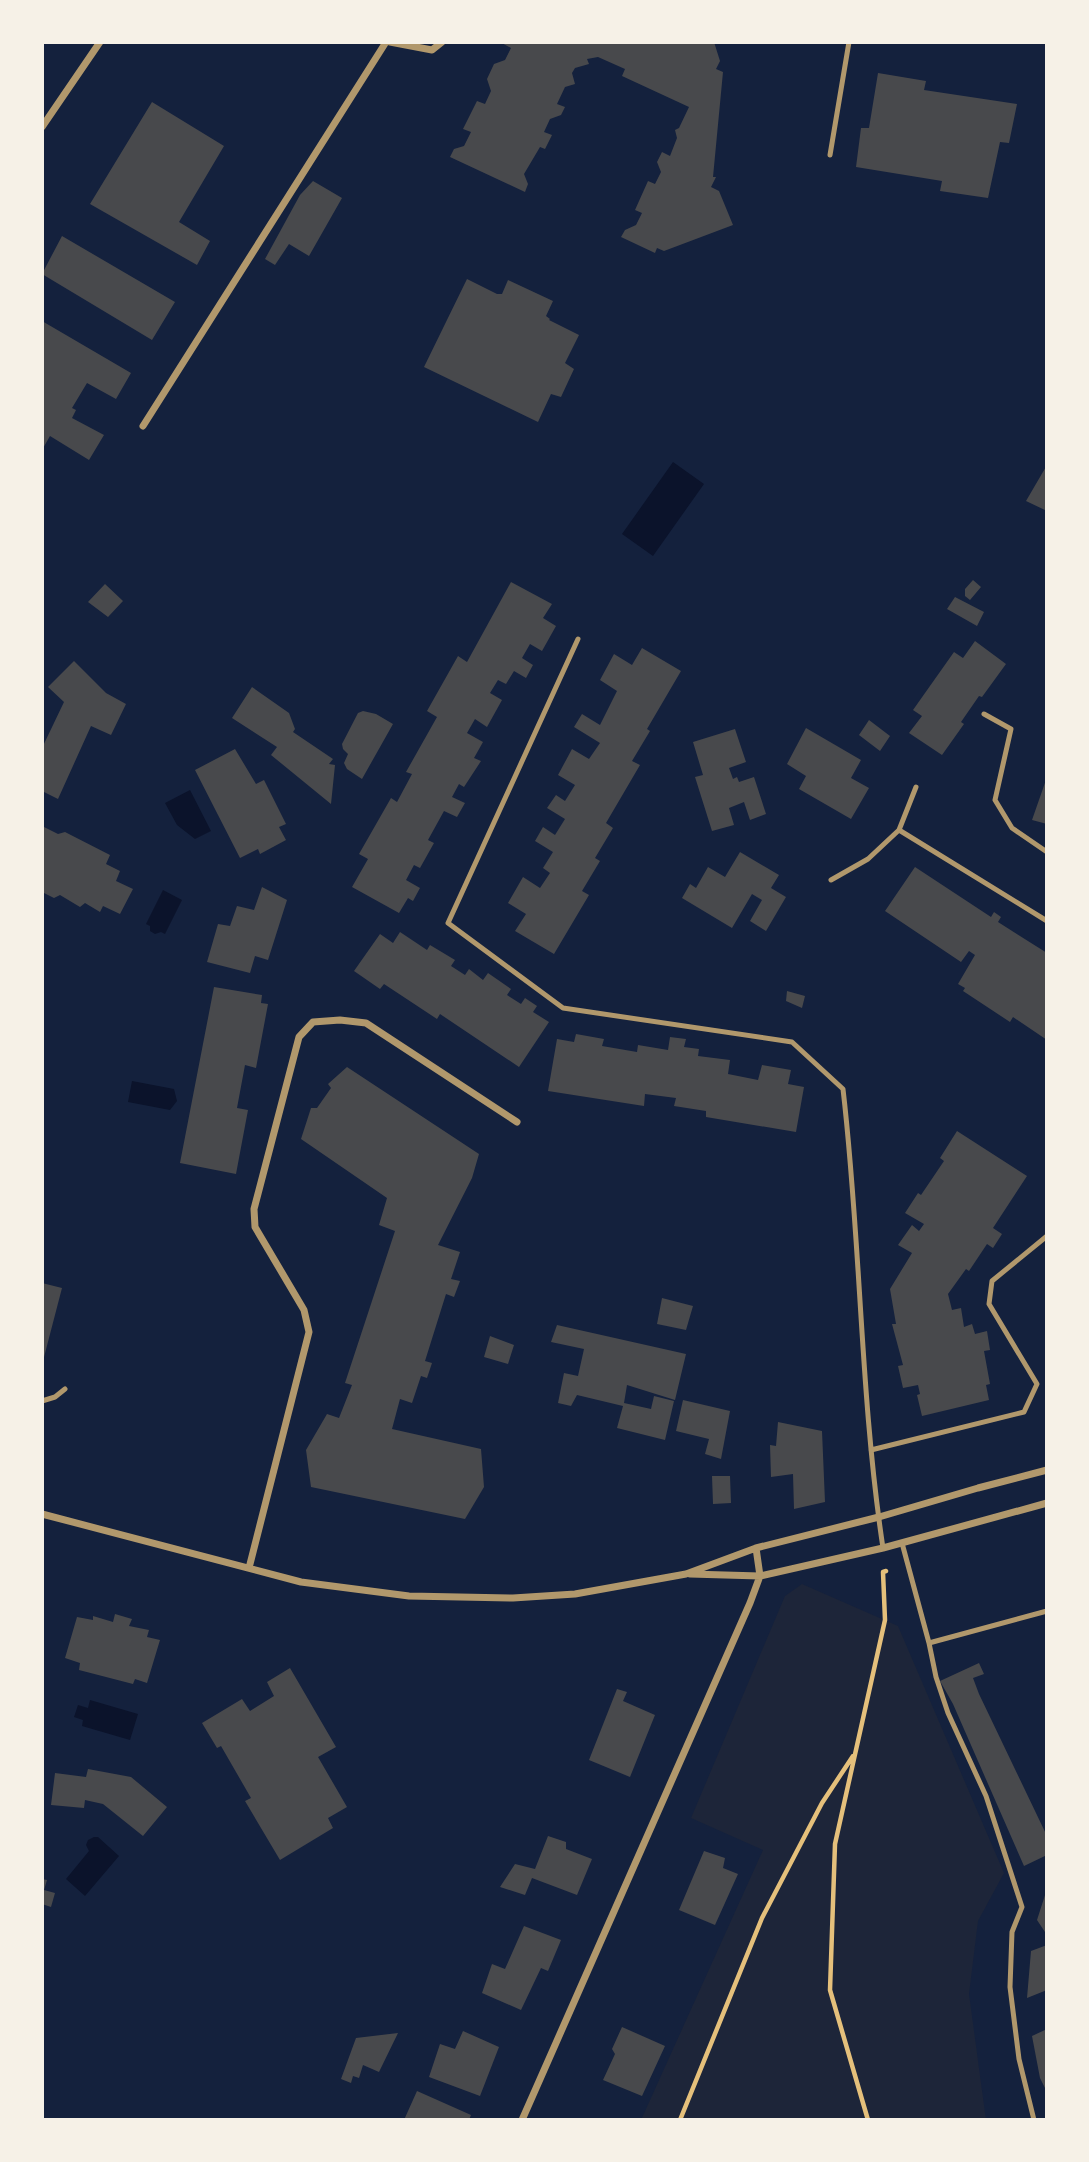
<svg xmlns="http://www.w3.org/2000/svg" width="1089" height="2162" font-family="Barlow,sans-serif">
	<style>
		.green { fill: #1d2539 }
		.water { fill: #0b132b }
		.building { fill: #48494c }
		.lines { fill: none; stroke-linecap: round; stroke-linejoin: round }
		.path { stroke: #e5c07b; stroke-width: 4.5 }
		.service { stroke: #b1986c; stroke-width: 5 }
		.minor { stroke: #b1986c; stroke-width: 7 }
	</style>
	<rect width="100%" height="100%" fill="#14213d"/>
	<path class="green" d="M 802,1584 L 898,1626 L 1004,1873 L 978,1921 L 969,1994 L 986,2120 L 641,2120 L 763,1850 L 691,1818 L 785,1596 Z"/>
	<path class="water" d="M 673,462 L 704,484 L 653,556 L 622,534 Z
		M 190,790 L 211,831 L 195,839 L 177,825 L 165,803 Z
		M 163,890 L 182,900 L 165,934 L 161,932 L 155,934 L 150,931 L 150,926 L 146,924 Z
		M 132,1081 L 174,1089 L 177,1101 L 170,1110 L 128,1102 Z
		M 90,1700 L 138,1714 L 130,1740 L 82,1726 L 83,1720 L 74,1717 L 78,1705 L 88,1708 Z
		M 94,1837 L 98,1837 L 119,1856 L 85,1896 L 66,1879 L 89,1851 L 86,1845 L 88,1840 Z"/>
	<path class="building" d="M 500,42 L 697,42 L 702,44 L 714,42 L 720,61 L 716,69 L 723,72 L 713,177 L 716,177 L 711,187 L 719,191 L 733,225 L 664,251 L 657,248 L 655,253 L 621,237 L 625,230 L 636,225 L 642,213 L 635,210 L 648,181 L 655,184 L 661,172 L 657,162 L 662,152 L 670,156 L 677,138 L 675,130 L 679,128 L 689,107 L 622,76 L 625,69 L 598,57 L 587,59 L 589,64 L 575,68 L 572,73 L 575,84 L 565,87 L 557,104 L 565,107 L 561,115 L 550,119 L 544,132 L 552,135 L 545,149 L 540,147 L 524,174 L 528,184 L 525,192 L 450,157 L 454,149 L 464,146 L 471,132 L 463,129 L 477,101 L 485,104 L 491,91 L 487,79 L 494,64 L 505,60 L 511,48 Z
		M 878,73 L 926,81 L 924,90 L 1017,104 L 1009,143 L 1000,142 L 988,198 L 940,191 L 942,181 L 856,167 L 861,128 L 869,128 Z
		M 152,102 L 224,146 L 179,222 L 210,241 L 197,265 L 90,204 Z
		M 313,181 L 342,198 L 309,256 L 289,244 L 275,265 L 265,259 L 300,195 Z
		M 62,236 L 175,302 L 152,340 L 42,274 Z
		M 467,279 L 497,294 L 502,294 L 508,280 L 553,301 L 546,316 L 550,319 L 549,320 L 579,335 L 565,363 L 574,369 L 561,397 L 551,394 L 538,422 L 424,367 Z
		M 42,321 L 131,373 L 116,399 L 87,383 L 72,408 L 76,410 L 72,418 L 104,435 L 89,460 L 50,436 L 42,450 Z
		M 1047,465 L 1047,511 L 1026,501 Z
		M 973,580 L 981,587 L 970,600 L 965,596 L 965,589 Z
		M 511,582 L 552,604 L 543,618 L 556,626 L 542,651 L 530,644 L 522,658 L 533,665 L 526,678 L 514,671 L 506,684 L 498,680 L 490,693 L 502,700 L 487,727 L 475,719 L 467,733 L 483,742 L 474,758 L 481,761 L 464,787 L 459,784 L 452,797 L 465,803 L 457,817 L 444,811 L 428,840 L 434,843 L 420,868 L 414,865 L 406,880 L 420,888 L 413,901 L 408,898 L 399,913 L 352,887 L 368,859 L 359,854 L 391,798 L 397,802 L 412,774 L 406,772 L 437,717 L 427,711 L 458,656 L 467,662 Z
		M 105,584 L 123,601 L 108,617 L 88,602 Z
		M 955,597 L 984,612 L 977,626 L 947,609 Z
		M 975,641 L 1006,664 L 982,697 L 979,696 L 961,722 L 964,724 L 942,755 L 909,733 L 922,716 L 913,710 L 954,652 L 963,658 Z
		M 642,648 L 681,671 L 647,729 L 650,731 L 632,761 L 640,765 L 606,823 L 613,828 L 595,858 L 600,861 L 582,891 L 589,895 L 554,954 L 515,931 L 526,914 L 508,903 L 523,877 L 540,888 L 550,873 L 543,868 L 553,852 L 535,841 L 543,827 L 555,835 L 565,819 L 547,808 L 556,795 L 565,801 L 575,785 L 558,775 L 572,749 L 589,759 L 600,743 L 574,727 L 582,714 L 600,725 L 617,691 L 600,680 L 614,654 L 632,665 Z
		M 74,661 L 106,693 L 126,704 L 111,735 L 91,726 L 58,799 L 42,791 L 42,748 L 64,702 L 48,687 Z
		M 252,687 L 289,713 L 295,729 L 293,732 L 333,759 L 329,764 L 335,765 L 331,804 L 271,755 L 277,747 L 232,718 Z
		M 363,711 L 376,714 L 393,724 L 362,779 L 347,769 L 344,763 L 348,754 L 343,749 L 342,744 L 358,713 Z
		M 869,720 L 890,736 L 880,751 L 859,735 Z
		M 806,728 L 861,760 L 851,778 L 869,788 L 851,819 L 799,789 L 806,776 L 787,764 Z
		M 735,729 L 746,762 L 729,768 L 733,779 L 737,777 L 739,782 L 754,777 L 766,814 L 750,820 L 744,802 L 729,808 L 734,825 L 712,831 L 695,777 L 703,775 L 693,742 Z
		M 235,749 L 256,784 L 264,780 L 286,824 L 279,827 L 286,840 L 260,854 L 258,849 L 240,858 L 195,770 Z
		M 1047,777 L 1047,824 L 1032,820 Z
		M 42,826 L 58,834 L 65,832 L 110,855 L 106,864 L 120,871 L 116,881 L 133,889 L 120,914 L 103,906 L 100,912 L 85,903 L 80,907 L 60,895 L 54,898 L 42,892 Z
		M 740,852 L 779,875 L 771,888 L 786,897 L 766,931 L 750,921 L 762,900 L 752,894 L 732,928 L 682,898 L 690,884 L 696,888 L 708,867 L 725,877 Z
		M 915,867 L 991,917 L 994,912 L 1001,917 L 998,922 L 1047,953 L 1047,1040 L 1013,1017 L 1010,1022 L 963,991 L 965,988 L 958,984 L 975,955 L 969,951 L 961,962 L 885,911 Z
		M 262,887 L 287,900 L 268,960 L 255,956 L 250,973 L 207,962 L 218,924 L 230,926 L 237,906 L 254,910 Z
		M 400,932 L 427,950 L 430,945 L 455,960 L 451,966 L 465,975 L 469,969 L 483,980 L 488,973 L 511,989 L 507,995 L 521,1004 L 525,998 L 537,1006 L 533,1012 L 549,1022 L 519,1067 L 440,1014 L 437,1019 L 384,984 L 380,989 L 354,971 L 380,934 L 393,943 Z
		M 214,987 L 262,995 L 261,1003 L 268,1004 L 256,1068 L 245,1065 L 237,1108 L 248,1110 L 236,1174 L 180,1163 Z
		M 787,991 L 805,996 L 802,1008 L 786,1001 Z
		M 576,1034 L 604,1039 L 602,1046 L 637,1052 L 638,1045 L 668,1050 L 670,1037 L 686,1039 L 684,1047 L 699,1049 L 698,1056 L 730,1060 L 728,1074 L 758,1080 L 762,1065 L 791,1070 L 788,1084 L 804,1087 L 796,1132 L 706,1117 L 706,1111 L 674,1106 L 676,1098 L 645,1094 L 644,1106 L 548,1091 L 557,1039 L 574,1042 Z
		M 347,1067 L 479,1154 L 472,1178 L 438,1245 L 460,1252 L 451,1279 L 460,1281 L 454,1297 L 446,1294 L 425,1361 L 432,1363 L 427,1378 L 421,1376 L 412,1403 L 400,1399 L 392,1429 L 481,1449 L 484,1487 L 465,1519 L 311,1487 L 306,1450 L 327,1414 L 339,1418 L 352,1385 L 345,1383 L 395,1231 L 379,1225 L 387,1198 L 301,1139 L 311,1108 L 317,1108 L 331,1088 L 328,1084 Z
		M 957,1131 L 1027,1176 L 993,1228 L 1002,1234 L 993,1248 L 987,1244 L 969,1271 L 966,1269 L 948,1294 L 952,1310 L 961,1308 L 964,1327 L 972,1324 L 975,1334 L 987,1331 L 990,1350 L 984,1351 L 990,1384 L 986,1385 L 989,1400 L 922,1416 L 917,1395 L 920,1394 L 918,1385 L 903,1388 L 898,1366 L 903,1365 L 892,1324 L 896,1324 L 890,1289 L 912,1253 L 898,1245 L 912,1225 L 919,1231 L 924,1224 L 905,1213 L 918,1193 L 921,1195 L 944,1161 L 940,1158 Z
		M 42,1283 L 62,1288 L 43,1361 L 42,1361 Z
		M 662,1298 L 693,1306 L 686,1330 L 657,1324 Z
		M 557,1325 L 686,1354 L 675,1400 L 627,1385 L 624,1403 L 651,1409 L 654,1396 L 674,1401 L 665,1440 L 617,1428 L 623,1406 L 577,1395 L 571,1406 L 558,1403 L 564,1373 L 578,1376 L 584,1349 L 551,1342 Z
		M 490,1336 L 514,1345 L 508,1364 L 484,1357 Z
		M 683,1400 L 730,1411 L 721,1459 L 705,1454 L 709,1439 L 676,1431 Z
		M 778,1422 L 822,1431 L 825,1502 L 794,1509 L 793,1474 L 771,1477 L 770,1445 L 776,1446 Z
		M 712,1476 L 730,1476 L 731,1503 L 713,1504 Z
		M 115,1614 L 132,1619 L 129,1626 L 149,1630 L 147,1637 L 160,1640 L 147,1683 L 135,1679 L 133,1684 L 79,1670 L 80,1663 L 65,1658 L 77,1617 L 93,1620 L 93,1616 L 113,1622 Z
		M 979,1663 L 984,1674 L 973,1678 L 979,1694 L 1047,1836 L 1047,1855 L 1024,1866 L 953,1704 L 940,1681 Z
		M 290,1668 L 336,1747 L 318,1757 L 347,1807 L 328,1818 L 333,1828 L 280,1860 L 245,1801 L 251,1798 L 221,1746 L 217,1748 L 202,1723 L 242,1699 L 250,1711 L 274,1696 L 267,1682 Z
		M 617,1689 L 627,1692 L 623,1701 L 655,1715 L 630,1777 L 589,1760 Z
		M 88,1769 L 131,1777 L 167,1807 L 143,1836 L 103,1804 L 85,1800 L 84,1808 L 51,1805 L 55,1773 L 86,1777 Z
		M 548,1836 L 566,1842 L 566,1849 L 592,1859 L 577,1895 L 532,1878 L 525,1895 L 500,1887 L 515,1864 L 535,1869 Z
		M 704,1851 L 725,1858 L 723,1868 L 738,1874 L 715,1925 L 679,1910 Z
		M 42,1879 L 47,1880 L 44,1890 L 55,1893 L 51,1907 L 42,1904 Z
		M 1046,1892 L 1047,1892 L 1047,1935 L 1037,1920 Z
		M 524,1926 L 561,1940 L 548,1971 L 541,1968 L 521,2010 L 482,1993 L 492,1964 L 505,1969 Z
		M 1047,1945 L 1047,1990 L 1027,1998 L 1031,1951 Z
		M 622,2027 L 665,2046 L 642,2096 L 603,2080 L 615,2054 L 612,2049 Z
		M 1047,2029 L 1047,2092 L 1040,2078 L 1032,2036 Z
		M 463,2031 L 499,2047 L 480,2096 L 429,2077 L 440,2044 L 455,2049 Z
		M 398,2033 L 379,2072 L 363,2065 L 359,2078 L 353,2076 L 351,2083 L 341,2079 L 356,2038 Z
		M 417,2091 L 471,2115 L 469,2120 L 404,2120 Z"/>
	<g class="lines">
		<path class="path" d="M 680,2120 L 762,1918 L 822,1803 L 853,1756
			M 868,2120 L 830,1990 L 835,1844 L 885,1620 L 883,1572 L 886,1571"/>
		<path class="service" d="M 830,155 L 849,42
			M 578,639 L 448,923 L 563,1008 L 792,1042 L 843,1089 C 861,1242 860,1396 883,1548
			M 984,714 L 1011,729 L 995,800 L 1012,828 L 1047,852
			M 899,830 L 1047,921
			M 831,880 L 868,859 L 899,830 L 916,787
			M 42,1401 L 55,1397 L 65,1389
			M 871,1450 L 1024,1412 L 1037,1384 L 989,1304 L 992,1281 L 1047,1236
			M 902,1543 L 929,1643 L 1047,1611
			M 929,1643 L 936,1677 L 948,1713 L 986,1796 L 1022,1907 L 1012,1932 L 1010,1987 L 1019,2059 L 1034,2120"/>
		<path class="minor" d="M 390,42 L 432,50 L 442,42
			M 42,127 L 100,42
			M 143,426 L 386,42
			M 42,1514 L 301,1582 L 409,1596 L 513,1598 L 575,1594 L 686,1574 L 756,1548 L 879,1517 L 978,1488 L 1047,1470
			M 249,1568 L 309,1332 L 304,1310 L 255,1227 L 254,1209 L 299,1037 L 313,1022 L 340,1020 L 366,1023 L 517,1122
			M 690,1574 L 760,1576 L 883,1548 L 1047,1503
			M 522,2120 L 750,1603 L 760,1576 L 756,1548"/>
	</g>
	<rect width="1089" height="2162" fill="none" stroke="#f6f1e7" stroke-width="88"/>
</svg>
